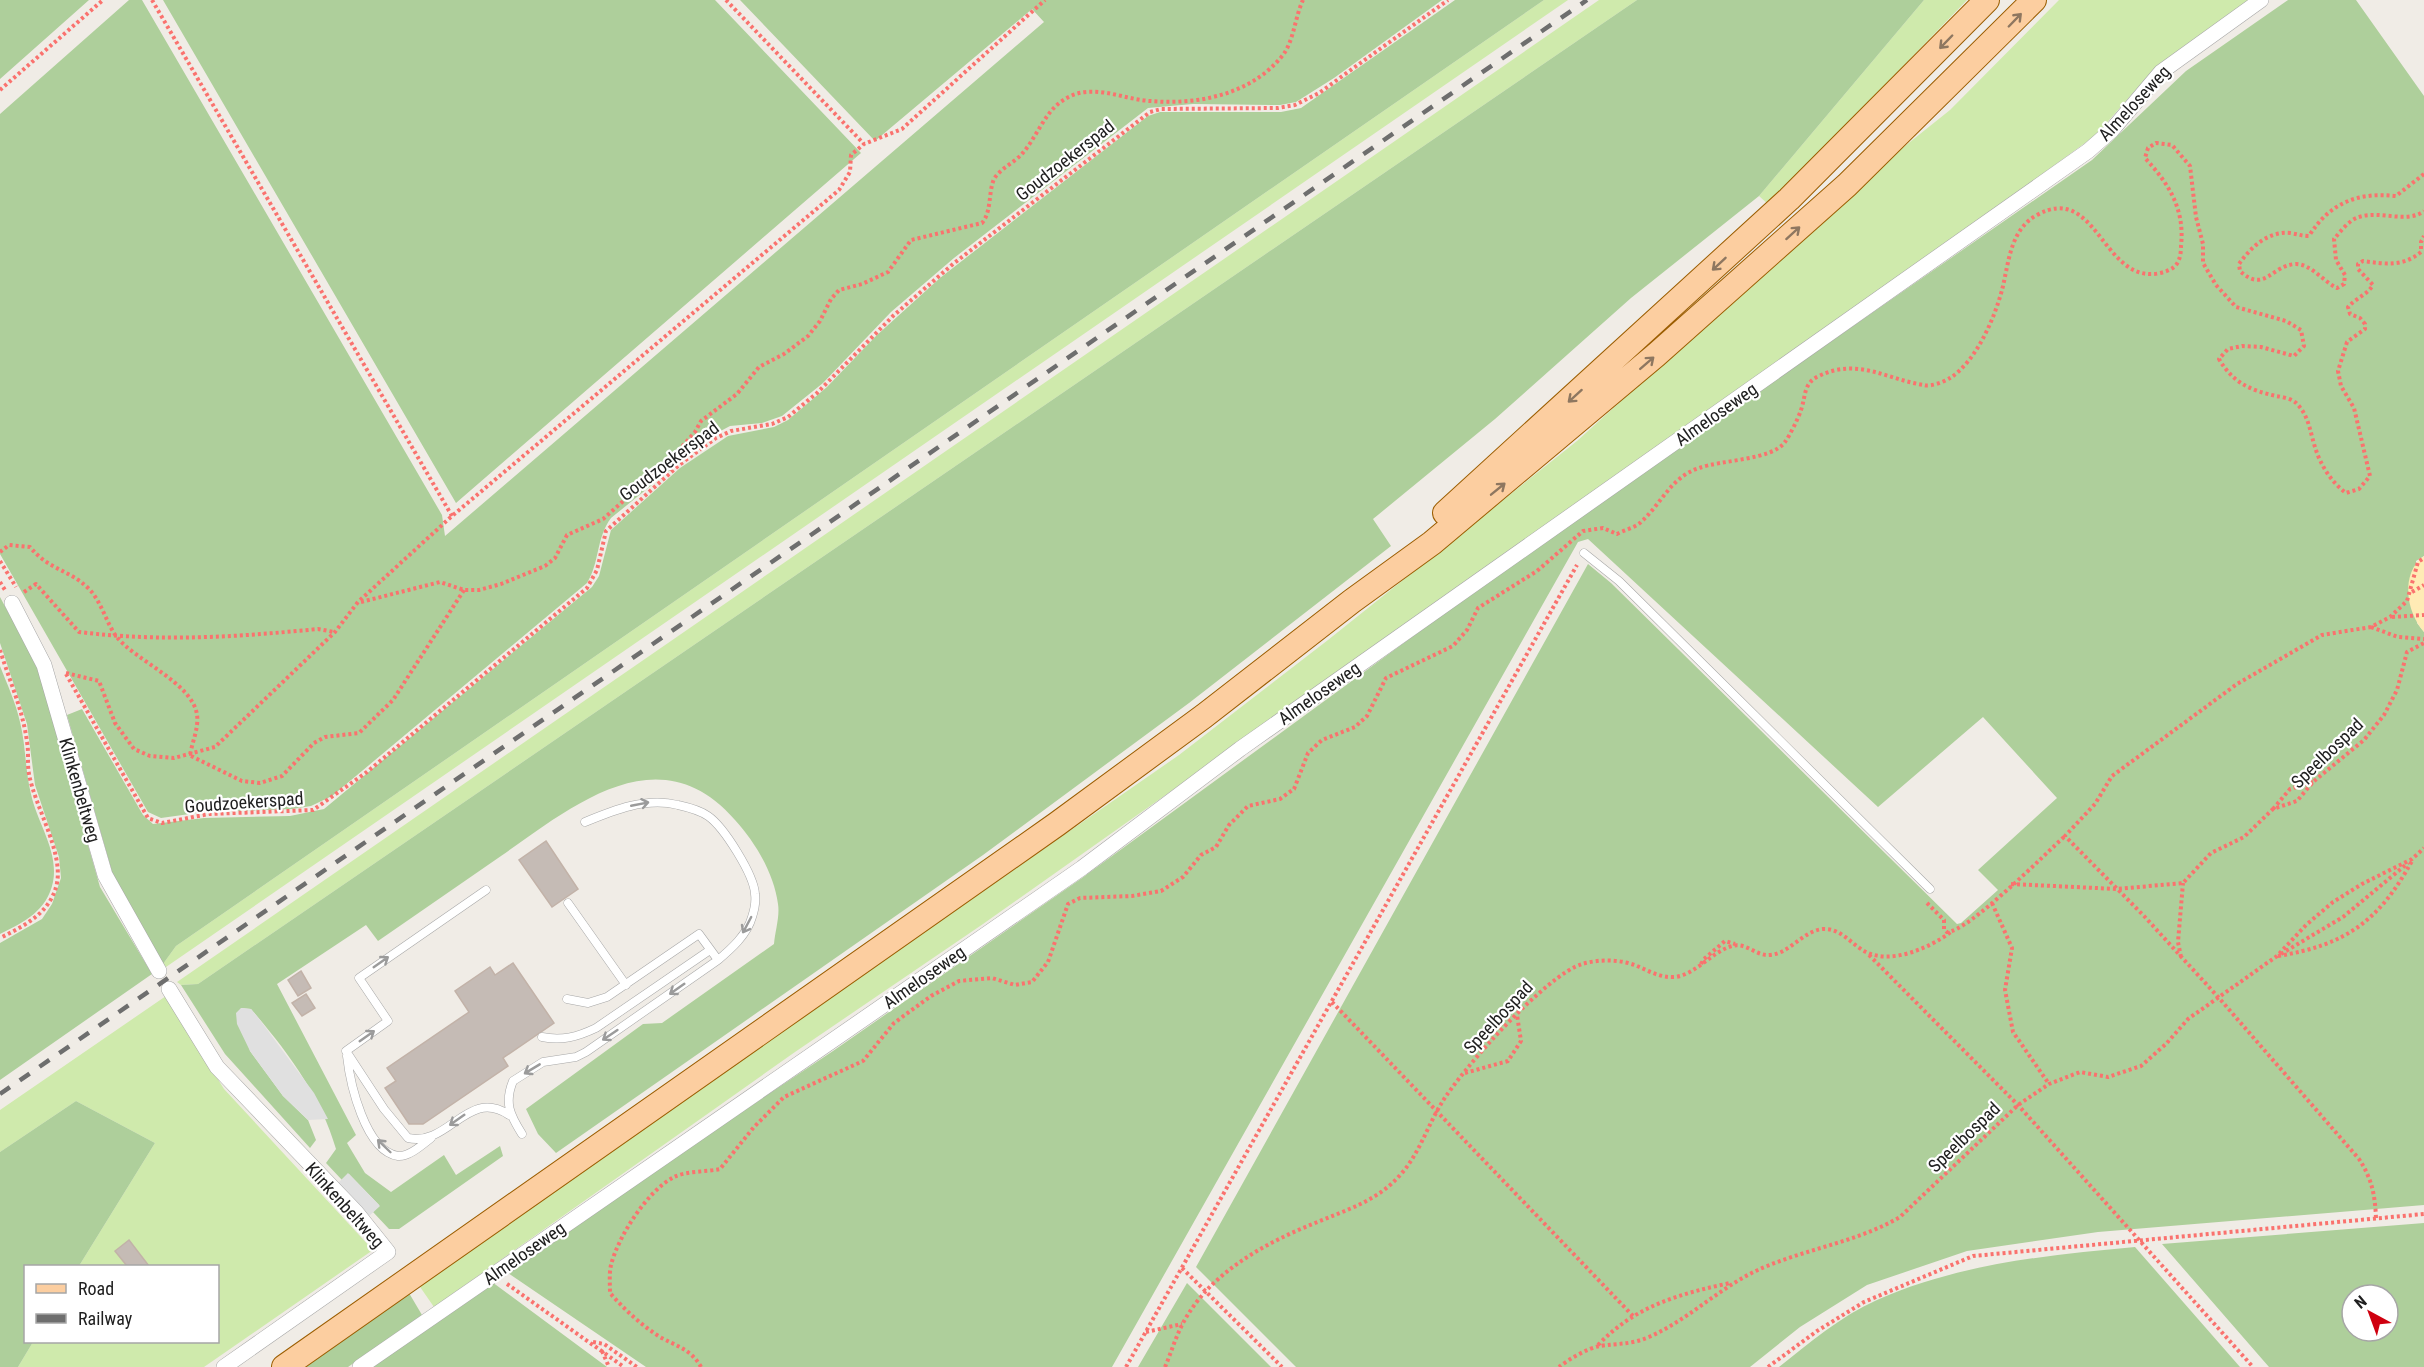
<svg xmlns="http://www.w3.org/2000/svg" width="2424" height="1367" font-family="'Roboto Condensed',sans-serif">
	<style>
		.grass { fill: #cfeaac }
		.forest { fill: #aecf9b; fill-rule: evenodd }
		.sand { fill: #ffebb5 }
		.parking { fill: #e0e0e0 }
		.building { fill: #c5bbb5; stroke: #c2b2a8; stroke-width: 1.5 }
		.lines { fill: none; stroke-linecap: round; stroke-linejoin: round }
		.service-casing { stroke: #a7a7a7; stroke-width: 9 }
		.minor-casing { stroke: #a7a7a7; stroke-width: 16 }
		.primary-casing { stroke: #9b5d00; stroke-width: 26 }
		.path { stroke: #fa726e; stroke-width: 4; stroke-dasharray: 3 3; stroke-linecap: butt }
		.service { stroke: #fff; stroke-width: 8 }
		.minor { stroke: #fff; stroke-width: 15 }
		.primary { stroke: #fccea0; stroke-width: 24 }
		.rail { stroke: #6e6e6e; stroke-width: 4.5; stroke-dasharray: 12 12; stroke-linecap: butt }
		.oneway { stroke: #8e7760 }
		.oneway2 { stroke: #9b9b9b }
		.labels { text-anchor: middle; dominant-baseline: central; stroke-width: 4.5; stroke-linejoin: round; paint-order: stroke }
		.street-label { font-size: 18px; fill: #202020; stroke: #fff }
	</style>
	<rect width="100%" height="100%" fill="#f0ece6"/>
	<path class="grass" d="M 1544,0 L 1568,0 L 166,967 L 163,964 L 176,946 Z
		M 1599,0 L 1637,0 L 198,984 L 181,985 L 177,982 Z
		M 1924,0 L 1967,0 L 1769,205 L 1759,196 Z
		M 2059,0 L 2249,0 L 2154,69 L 2096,135 L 1947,243 L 983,924 L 795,1052 L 434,1307 L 418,1284 L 1179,755 L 1328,640 L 1577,441 L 1880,166 L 1950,110 Z
		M 166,996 L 224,1089 L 373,1250 L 204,1367 L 18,1367 L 33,1342 L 218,1342 L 218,1266 L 79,1266 L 155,1143 L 76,1101 L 0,1152 L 0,1110 Z"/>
	<path class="forest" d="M 0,0 L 89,0 L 0,79 Z
		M 129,0 L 142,0 L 442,515 L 445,536 L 1044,22 L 1032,9 L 875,141 L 740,0 L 1442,0 L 1334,78 L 1296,102 L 1280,105 L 1193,104 L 1148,108 L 954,258 L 891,312 L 823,383 L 782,416 L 762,423 L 730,426 L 715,434 L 611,518 C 596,538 600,562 587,583 L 332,796 L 311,806 L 292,809 L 204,812 L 161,818 L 148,812 L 0,554 L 0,114 Z
		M 163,0 L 715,0 L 861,153 L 456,503 Z
		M 1455,0 L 1544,0 L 176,946 L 163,964 L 113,875 L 67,715 L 82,709 L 143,815 L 153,824 L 204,818 L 290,816 L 324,809 L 592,587 L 599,576 L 611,530 L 680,468 L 728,436 L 774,427 L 788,420 L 827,387 L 876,336 L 940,278 L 1148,116 L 1160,112 L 1281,112 L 1301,108 Z
		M 1637,0 L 1924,0 L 1759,196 L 1631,298 L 1495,419 L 1373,519 L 1391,546 L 1189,703 L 983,855 L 556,1153 L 538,1134 L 526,1109 L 643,1024 L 662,1023 L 774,944 C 775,932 780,916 778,904 C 774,873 755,842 735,820 C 659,733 573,806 501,856 C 460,884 419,913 378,941 L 366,925 L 277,984 L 356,1135 L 347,1143 L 365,1173 L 391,1192 L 444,1155 L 456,1175 L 500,1146 L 503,1156 L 399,1229 L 389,1229 L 373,1212 L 379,1205 L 349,1174 L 342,1180 L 326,1163 L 336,1149 C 321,1096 287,1051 251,1009 L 241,1008 L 250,1051 L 283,1096 L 308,1120 L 316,1140 L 310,1148 L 225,1054 L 181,985 L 198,984 Z
		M 2288,0 L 2356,0 L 2424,96 L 2424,556 L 2416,561 L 2417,623 L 2424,632 L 2424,1205 L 2098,1232 L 1967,1251 L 1867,1285 L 1800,1327 L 1750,1367 L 1296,1367 L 1196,1267 L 1588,564 L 1611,583 L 1957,924 L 1961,923 L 1998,890 L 1978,870 L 2057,798 L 1983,717 L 1878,807 L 1588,539 L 1578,542 L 1112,1367 L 646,1367 L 505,1271 L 833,1051 L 1082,878 L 1531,550 L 2092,160 L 2186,71 Z
		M 0,597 L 37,666 L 100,887 L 152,974 L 0,1080 L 0,943 L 42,919 L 52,904 L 61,878 L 59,857 L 35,785 L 27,724 L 0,643 Z
		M 0,666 C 7,684 16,703 20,722 C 26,746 25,770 31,794 C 37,823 59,851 53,882 C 47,911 24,922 0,934 Z
		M 76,1101 L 155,1143 L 79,1266 L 26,1266 L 26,1342 L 33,1342 L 18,1367 L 0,1367 L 0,1152 Z
		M 2424,1223 L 2424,1367 L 2269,1367 L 2162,1244 ZM 2352,1295 L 2388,1295 L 2388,1331 L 2352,1331 Z
		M 2135,1247 L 2240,1367 L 1779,1367 C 1809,1343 1841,1316 1877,1300 C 1958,1264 2047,1255 2135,1247 Z
		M 492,1282 L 607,1367 L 370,1367 Z
		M 1187,1283 L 1271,1367 L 1138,1367 Z
		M 409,1293 L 422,1315 L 348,1367 L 306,1367 Z"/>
	<path class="sand" d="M 2424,556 L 2424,632 C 2406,612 2400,573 2424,556 Z"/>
	<path class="parking" d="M 241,1008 L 251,1009 L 260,1020 L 314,1093 L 328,1119 L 308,1120 L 283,1096 L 250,1051 L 237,1024 L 236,1013 Z
		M 348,1173 L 380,1206 L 368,1217 L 337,1184 Z"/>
	<path class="building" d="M 546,841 L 578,889 L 552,907 L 519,860 Z
		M 513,963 L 554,1023 L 503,1058 L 508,1066 L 423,1124 L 409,1124 L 385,1088 L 396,1081 L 387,1068 L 469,1012 L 455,991 L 490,967 L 495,975 Z
		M 301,971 L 311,988 L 298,996 L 288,980 Z
		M 306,994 L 315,1008 L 302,1016 L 292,1003 Z
		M 129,1240 L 149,1266 L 127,1266 L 115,1251 Z"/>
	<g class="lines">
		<defs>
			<path id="service" d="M 1584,553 L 1619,581 L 1930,889
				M 568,903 L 626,985
				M 567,999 L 588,1003 L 607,997 L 699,934 L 718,960
				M 542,1037 C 562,1041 577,1037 596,1028 L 710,950
				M 346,1051 L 388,1021 L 359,978 L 486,890
				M 346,1051 L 384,1109 L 408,1138 C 449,1147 468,1087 509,1115
				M 347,1056 C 350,1083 365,1151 398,1156 C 409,1157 422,1145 431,1138
				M 522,1134 C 510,1115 504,1103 513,1081 L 543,1062 L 576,1057 L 586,1052 L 718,960 C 731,949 747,935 752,917 C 754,911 756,901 755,894 C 754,875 724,827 708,816 C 701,811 687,807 678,805 C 646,797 614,810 585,822"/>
			<path id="minor" d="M 12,603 L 44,665 L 105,875 L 159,971
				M 169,989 L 217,1067 L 356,1212 L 388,1252 L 224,1367
				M 360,1367 L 1082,868 L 1240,749 L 2088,151 L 2112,130 L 2161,72 L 2261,0"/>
			<path id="primary" d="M 1445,513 L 1789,199 L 1987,0
				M 284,1367 L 1057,824 L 1204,716 L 1352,601 L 1432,543 L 1656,355 L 1847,185 L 2034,0"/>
		</defs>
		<use href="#service" class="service-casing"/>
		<use href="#minor" class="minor-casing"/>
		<use href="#primary" class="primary-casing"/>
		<path class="path" d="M 152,0 L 452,516
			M 726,0 L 864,144
			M 0,90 L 103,0
			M 2424,174 L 2396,196 C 2359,192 2330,202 2309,236 C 2302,236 2297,234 2290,233 C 2268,231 2251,247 2239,264 L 2240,271 C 2265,294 2271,265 2296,264 C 2311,264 2324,282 2337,288 L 2344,284 L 2345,275 L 2336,260 L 2334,239 C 2341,231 2349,220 2359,217 C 2380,210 2407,224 2424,211
			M 0,552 L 9,545 L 30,547 C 50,571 69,569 89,589 C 101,601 106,622 116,636 C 134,660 193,683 197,715 C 199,727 192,743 190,755
			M 0,561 L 16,587
			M 0,582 L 5,590
			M 24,592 L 36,584 L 79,632 C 161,642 237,637 318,629 L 334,632
			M 2412,592 L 2424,585
			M 361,602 L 440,582 L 464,590 L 479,590 L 501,584 L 545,566 L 555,558 L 567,535 L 603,519 L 670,460 L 695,432 L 701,421 L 737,394 L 759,367 L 784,354 L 808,336 L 820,321 L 831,299 L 839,290 L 862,284 L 888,272 L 911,240 L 982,223 C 992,211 988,193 994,179 C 1000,169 1013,163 1021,155 C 1036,139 1044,113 1062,101 C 1090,81 1120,99 1150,101 C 1198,105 1251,95 1283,55 C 1294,40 1295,17 1303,0
			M 2392,617 L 2424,615
			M 2371,627 L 2398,637 L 2424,639
			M 0,650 C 9,680 23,710 27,742 C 29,752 27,763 29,774 C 35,807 63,851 57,883 C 51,913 24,926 0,938
			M 66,673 L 99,681 L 115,723 L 134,749 L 150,756 L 174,758 L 215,747 L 335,632 L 358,602 L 452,516 L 839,190 L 850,172 L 851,155 L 864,144 L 902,129 L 1045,0
			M 66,674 L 148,818 L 162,823 L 209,814 L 313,810 L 367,772 L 587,588 L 597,570 L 606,531 L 679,465 L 716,438 L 731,431 L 772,424 L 788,417 L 817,393 L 893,316 L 953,264 L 1150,112 L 1161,109 L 1278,108 L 1295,105 L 1319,93 L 1448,0
			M 191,756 L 242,781 L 260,783 L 282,776 L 314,743 L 325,737 L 359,733 L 393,700 L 464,590
			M 2273,809 L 2290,789 L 2313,782
			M 2011,884 L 2117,889 L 2183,883 L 2211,853 L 2244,837 L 2273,809 L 2297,801 L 2313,782 L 2364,740 L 2384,715 L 2397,690 L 2407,652 L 2424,643
			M 1927,903 L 1944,920 L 1944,929 L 1947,932 C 1968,932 2045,854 2065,836
			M 1992,903 L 2012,948 L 2005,990 L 2013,1032 L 2049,1084
			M 2281,954 L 2343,917 L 2408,863
			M 1869,955 L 2018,1105 L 2253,1367
			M 2278,956 C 2346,945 2379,921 2412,861
			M 2181,957 L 2178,942 L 2183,883
			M 1701,964 L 1704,959 L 1725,941 L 1735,944
			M 1332,1002 L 1633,1316
			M 1465,1073 L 1508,1061 L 1521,1041 L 1517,1015
			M 2376,1218 C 2375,1195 2372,1179 2359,1159 L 2219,998 L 2144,916 L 2065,836 L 2095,804 L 2112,776 L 2237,684 L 2322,635 L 2371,627 L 2390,617 L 2407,601 L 2418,562 L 2424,558
			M 1182,1268 L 1282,1367
			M 507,1284 L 624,1367
			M 1146,1332 L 1182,1324
			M 593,1342 L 604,1344 L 637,1367
			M 1598,1345 C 1635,1306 1679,1294 1730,1283
			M 602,1351 L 609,1367
			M 701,1367 C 691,1349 676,1346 660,1337 C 641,1325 624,1309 610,1293 C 610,1284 609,1274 611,1265 C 618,1237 647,1191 674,1177 C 686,1171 706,1172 720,1169 L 754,1127 L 784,1097 L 863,1061 L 894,1023 L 931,996 L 959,981 L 992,978 L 1015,985 L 1032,982 L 1048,962 L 1068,904 L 1080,898 L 1132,896 L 1161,891 L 1183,877 L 1201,855 L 1216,847 L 1229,825 L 1248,806 L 1280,799 L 1294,789 L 1308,753 L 1322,740 L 1355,727 L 1367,716 L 1386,678 L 1453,646 L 1467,630 L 1478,608 L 1537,571 L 1583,531 L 1603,528 L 1617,534 C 1624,530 1635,528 1641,522 C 1662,503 1671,477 1699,468 C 1721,460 1772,460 1785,442 C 1790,435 1798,419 1801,410 C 1806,396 1803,383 1819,376 C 1858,357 1888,380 1924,385 C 1930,387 1944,382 1950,378 C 1977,361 1996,315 2003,286 C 2009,260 2011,229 2037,215 C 2095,183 2102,277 2153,274 C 2159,274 2169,271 2174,267 C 2180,262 2181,253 2181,246 C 2185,209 2169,184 2145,158 L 2148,148 L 2156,143 L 2172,145 L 2190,166 L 2196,217 L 2203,244 L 2203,263 L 2216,285 L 2236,307 L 2286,321 L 2301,330 L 2304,346 L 2294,356 L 2261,347 L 2242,346 L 2228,349 L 2219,359 C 2233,383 2250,390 2276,396 C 2283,397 2293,399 2297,404 C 2309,416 2310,432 2315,447 C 2320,464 2331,482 2346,493 L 2359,489 L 2370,476 L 2354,408 L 2341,386 L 2338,371 L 2347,342 L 2365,329 L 2365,324 L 2360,318 L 2350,314 L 2348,307 C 2356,298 2367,295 2373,285 L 2358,269 L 2358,264 L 2363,261 C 2385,264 2403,267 2421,252 L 2421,242 L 2424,236
			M 1126,1367 L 1577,565
			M 1165,1367 C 1171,1353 1175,1339 1182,1325 C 1208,1274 1263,1244 1315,1223 C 1346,1210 1378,1201 1401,1174 C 1419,1154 1427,1127 1441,1104 C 1461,1070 1546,975 1582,964 C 1599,959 1620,959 1637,966 C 1649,971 1660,978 1675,977 C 1697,974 1711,952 1732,946 C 1746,942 1756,956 1769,955 C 1790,954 1802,931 1823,929 C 1841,928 1852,945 1866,952 C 1892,965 1931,947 1951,932
			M 1559,1367 C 1569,1359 1588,1348 1600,1346 C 1619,1343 1630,1345 1649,1337 C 1692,1318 1724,1283 1767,1266 C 1811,1248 1859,1241 1900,1217 L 2018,1105 L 2049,1084 L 2080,1072 L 2108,1077 L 2141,1066 L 2166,1044 L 2188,1019 L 2277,956 L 2306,925 L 2333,902 L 2362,884 L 2412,859 L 2424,848
			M 1768,1367 L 1817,1331 L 1864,1302 L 1973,1256 L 2424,1214"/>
		<use href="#service" class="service"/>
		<use href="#minor" class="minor"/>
		<use href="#primary" class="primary"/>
		<path class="rail" d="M 0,1094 L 1587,0"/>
	</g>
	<defs><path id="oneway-shaft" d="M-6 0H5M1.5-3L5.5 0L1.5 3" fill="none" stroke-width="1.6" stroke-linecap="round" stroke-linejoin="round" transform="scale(1.5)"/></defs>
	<g class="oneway">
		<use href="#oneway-shaft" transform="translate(2015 20) rotate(-46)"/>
		<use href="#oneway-shaft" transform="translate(1946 42) rotate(134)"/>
		<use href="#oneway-shaft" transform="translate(1793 233) rotate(-42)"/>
		<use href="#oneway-shaft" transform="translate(1719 264) rotate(137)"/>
		<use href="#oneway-shaft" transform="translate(1647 363) rotate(-41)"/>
		<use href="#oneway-shaft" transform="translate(1575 396) rotate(138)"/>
		<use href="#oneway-shaft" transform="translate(1498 489) rotate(-39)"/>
	</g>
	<g class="oneway2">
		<use href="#oneway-shaft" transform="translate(640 804) rotate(-11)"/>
		<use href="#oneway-shaft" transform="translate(747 925) rotate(118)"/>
		<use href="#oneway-shaft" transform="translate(381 962) rotate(-35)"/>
		<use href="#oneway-shaft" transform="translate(677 989) rotate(145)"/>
		<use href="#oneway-shaft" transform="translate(610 1035) rotate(146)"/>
		<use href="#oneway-shaft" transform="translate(367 1036) rotate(-35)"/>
		<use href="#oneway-shaft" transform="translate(532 1069) rotate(149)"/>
		<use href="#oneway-shaft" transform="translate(457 1120) rotate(145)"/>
		<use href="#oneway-shaft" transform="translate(384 1146) rotate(-136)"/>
	</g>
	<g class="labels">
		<g class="street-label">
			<text transform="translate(2134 103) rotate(-47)">Almeloseweg</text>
			<text transform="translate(1065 160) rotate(-38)">Goudzoekerspad</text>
			<text transform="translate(1716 414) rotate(-35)">Almeloseweg</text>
			<text transform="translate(669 461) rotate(-37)">Goudzoekerspad</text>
			<text transform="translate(1319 693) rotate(-35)">Almeloseweg</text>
			<text transform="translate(2327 753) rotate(-44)">Speelbospad</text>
			<text transform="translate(80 790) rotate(74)">Klinkenbeltweg</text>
			<text transform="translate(244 802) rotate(-4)">Goudzoekerspad</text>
			<text transform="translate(924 977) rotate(-35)">Almeloseweg</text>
			<text transform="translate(1498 1017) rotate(-47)">Speelbospad</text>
			<text transform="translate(1964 1137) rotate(-44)">Speelbospad</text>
			<text transform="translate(345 1205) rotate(48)">Klinkenbeltweg</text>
			<text transform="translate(524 1253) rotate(-35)">Almeloseweg</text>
		</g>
	</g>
	<rect x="24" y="1265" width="195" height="78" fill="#ffffff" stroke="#a6a6a6" stroke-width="1.5"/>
	<rect x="36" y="1284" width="30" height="9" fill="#fccea0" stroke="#a6a6a6" stroke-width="1.5"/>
	<text x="78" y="1295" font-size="18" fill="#202020">Road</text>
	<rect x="36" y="1314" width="30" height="9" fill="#6e6e6e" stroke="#a6a6a6" stroke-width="1.5"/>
	<text x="78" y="1325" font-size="18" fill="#202020">Railway</text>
	<g transform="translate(2370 1313) rotate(319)"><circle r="28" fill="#ffffff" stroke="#a6a6a6" stroke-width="1.5"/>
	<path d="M0-4.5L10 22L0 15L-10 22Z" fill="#cf000f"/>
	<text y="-9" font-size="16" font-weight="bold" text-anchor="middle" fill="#202020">N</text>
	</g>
</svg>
